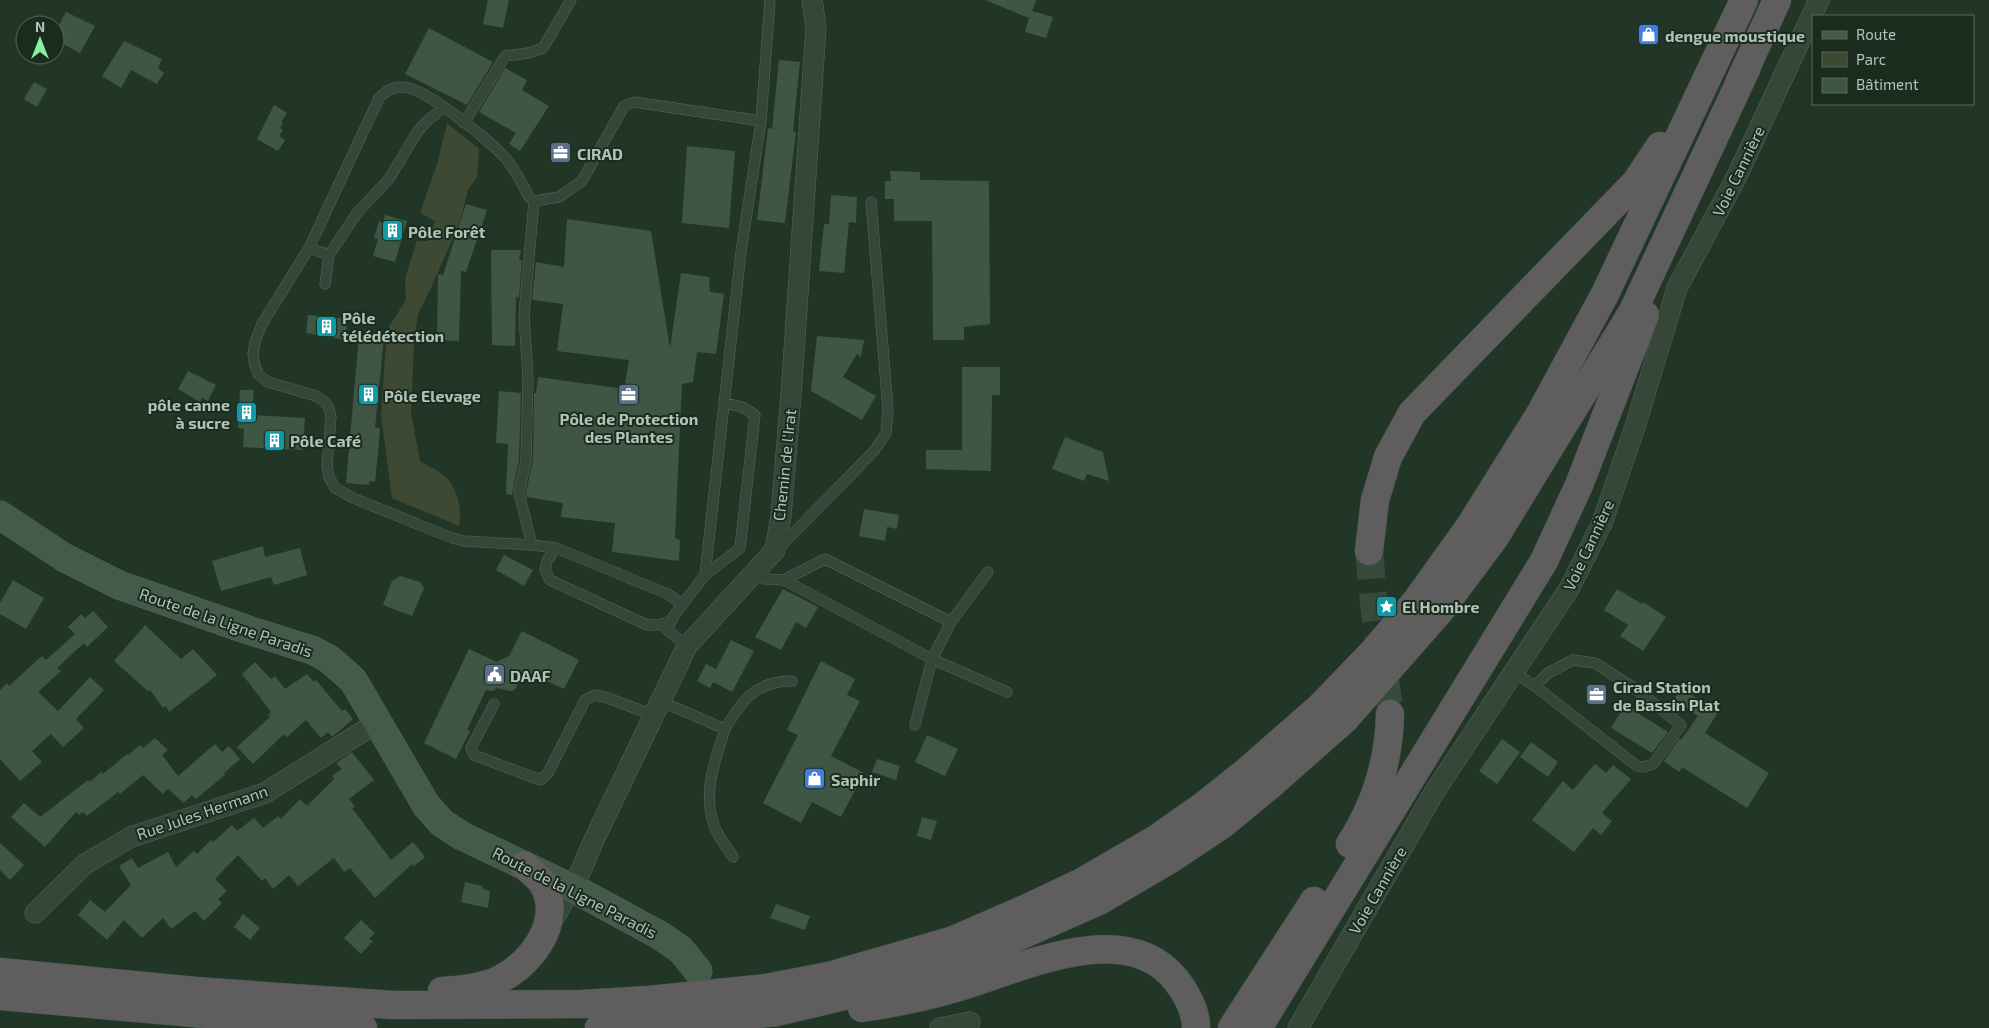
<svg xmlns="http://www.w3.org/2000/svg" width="1989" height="1028" font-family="'Exo 2',sans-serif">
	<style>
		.green { fill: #3d4932 }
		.building { fill: #3f5645 }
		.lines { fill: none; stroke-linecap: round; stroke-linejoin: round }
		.trunk-tunnel { stroke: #374b3c; stroke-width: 28; stroke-dasharray: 28 14; stroke-linecap: butt }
		.service-casing { stroke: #56685b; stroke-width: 11 }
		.minor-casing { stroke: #56685b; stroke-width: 21 }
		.secondary-casing { stroke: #56685b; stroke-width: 29 }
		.trunk-casing { stroke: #405245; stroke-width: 29 }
		.service { stroke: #36473a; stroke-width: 10 }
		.minor { stroke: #36473a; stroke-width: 20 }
		.secondary { stroke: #445a4a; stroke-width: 28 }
		.trunk { stroke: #605d5f; stroke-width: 28 }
		.labels { text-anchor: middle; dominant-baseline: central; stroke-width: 4; stroke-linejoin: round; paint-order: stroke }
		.poi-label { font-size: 16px; font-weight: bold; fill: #b0c3b6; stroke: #1b2c1f; text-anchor: start }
		.street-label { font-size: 16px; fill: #b0c3b6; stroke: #1b2c1f }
	</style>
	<rect width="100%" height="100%" fill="#223627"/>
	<path class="green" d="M 447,123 L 479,149 L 477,177 L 468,190 L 460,222 L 430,290 L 418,314 L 414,342 L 411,413 L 420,461 C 428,466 440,471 447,478 C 458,491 462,509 459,526 L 392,498 L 381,415 L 387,330 L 406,300 L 405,279 L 417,241 L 428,241 L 435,221 L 420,213 L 438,161 Z"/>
	<path class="building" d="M 488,0 L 509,0 L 503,28 L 483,24 Z
		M 985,0 L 1036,0 L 1032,11 L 1053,17 L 1046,38 L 1025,32 L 1030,15 L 1029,18 Z
		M 66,12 L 95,26 L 80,53 L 55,40 L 55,33 Z
		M 429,28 L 493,62 L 467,105 L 405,74 Z
		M 124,41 L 162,59 L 158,68 L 164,73 L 157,84 L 131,70 L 121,88 L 102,76 Z
		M 779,60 L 800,62 L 793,131 L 796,132 L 785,223 L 757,220 L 768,128 L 772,129 Z
		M 505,68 L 527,80 L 522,90 L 549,106 L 520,151 L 509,144 L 516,133 L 479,112 Z
		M 34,82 L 47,89 L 37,107 L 24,99 Z
		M 274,105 L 287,113 L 281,122 L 283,123 L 280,128 L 283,130 L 279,136 L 285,140 L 278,151 L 257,139 Z
		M 687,146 L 735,151 L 729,228 L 682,223 Z
		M 890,171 L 920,172 L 920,180 L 989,181 L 990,324 L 964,327 L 964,340 L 933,340 L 932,221 L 894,221 L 894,199 L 885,199 L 885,181 L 891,181 Z
		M 831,195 L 857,197 L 856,223 L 849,222 L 844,273 L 819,271 L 824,224 L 829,224 Z
		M 466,204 L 487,210 L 466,272 L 461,271 L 459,341 L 437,340 L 438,274 L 443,275 Z
		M 385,215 L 407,221 L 395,262 L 373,256 L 378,239 L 374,238 L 379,221 L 383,223 Z
		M 567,219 L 651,231 L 670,348 L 681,273 L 709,277 L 710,292 L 724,294 L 716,354 L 697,352 L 693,382 L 682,384 L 675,538 L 680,540 L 679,561 L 612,552 L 615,523 L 561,517 L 563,503 L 527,497 L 526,493 L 533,460 L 534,393 L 536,393 L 538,377 L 624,389 L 629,360 L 557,351 L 563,304 L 532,300 L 536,262 L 564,267 Z
		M 491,250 L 521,250 L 519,260 L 522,260 L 519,298 L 516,297 L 515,346 L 492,345 Z
		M 308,315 L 347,319 L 346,340 L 306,333 Z
		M 359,335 L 384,337 L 375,428 L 380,428 L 379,442 L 375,482 L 369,481 L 369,485 L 346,483 Z
		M 817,336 L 865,340 L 863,344 L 861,357 L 857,354 L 843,377 L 876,396 L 862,420 L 811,391 Z
		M 962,367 L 1000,367 L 1000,395 L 992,395 L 991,471 L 926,469 L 926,450 L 962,450 Z
		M 188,371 L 216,385 L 208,401 L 202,398 L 200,402 L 178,389 Z
		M 240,390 L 254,390 L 252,415 L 305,418 L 303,450 L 243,447 L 244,429 L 238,428 Z
		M 499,391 L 521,393 L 519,459 L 512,495 L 506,494 L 508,444 L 496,443 Z
		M 1065,437 L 1103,452 L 1109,481 L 1087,474 L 1084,481 L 1052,469 Z
		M 864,509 L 899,515 L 897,529 L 887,527 L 885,541 L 859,536 Z
		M 263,546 L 265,557 L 300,548 L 307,575 L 274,585 L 271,577 L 221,591 L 212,561 Z
		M 504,555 L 533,570 L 524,586 L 496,570 Z
		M 400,576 L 420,582 L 424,588 L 412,616 L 383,605 L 392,581 Z
		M 13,580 L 44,598 L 26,629 L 0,614 L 0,603 Z
		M 783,589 L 818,607 L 806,628 L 796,622 L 781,650 L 755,637 Z
		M 1617,589 L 1642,604 L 1643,602 L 1666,617 L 1643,651 L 1620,636 L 1628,625 L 1604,610 Z
		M 93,611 L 108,627 L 87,647 L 84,643 L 57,668 L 61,671 L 38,692 L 58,711 L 90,677 L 104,690 L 76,719 L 84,728 L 63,747 L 51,734 L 32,751 L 42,762 L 20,781 L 0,759 L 0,690 L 7,683 L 9,686 L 42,656 L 46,660 L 75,634 L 68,627 L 81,614 L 85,618 Z
		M 145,625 L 181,659 L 193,649 L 217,675 L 169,712 L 166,706 L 163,708 L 150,690 L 148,691 L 114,661 Z
		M 522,631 L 579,660 L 564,689 L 534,675 L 527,680 L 521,677 L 515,690 L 510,691 L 496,688 L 494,691 L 486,690 L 467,730 L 470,731 L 456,759 L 424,743 L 469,649 L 497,662 L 509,656 Z
		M 731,640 L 754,651 L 732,692 L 713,682 L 710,688 L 697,681 L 706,664 L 716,669 Z
		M 821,661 L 855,679 L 847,695 L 860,701 L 831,756 L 864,773 L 841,817 L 812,802 L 801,823 L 763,803 L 798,735 L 787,730 Z
		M 255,662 L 271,679 L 275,676 L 285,689 L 307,674 L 314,682 L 316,680 L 342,711 L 345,709 L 353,719 L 332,737 L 328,732 L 321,738 L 306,720 L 287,737 L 284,734 L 253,764 L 237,747 L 270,717 L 268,715 L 271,712 L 242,674 Z
		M 1681,688 L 1718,712 L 1705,733 L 1769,773 L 1747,808 L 1682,767 L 1679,772 L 1664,761 L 1679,739 L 1681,740 L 1698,716 L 1674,700 Z
		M 1625,705 L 1668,732 L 1652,753 L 1611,728 Z
		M 927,735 L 958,749 L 945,776 L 915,762 Z
		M 155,738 L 168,750 L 162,755 L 178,776 L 215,744 L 222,752 L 229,746 L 240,759 L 224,773 L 225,775 L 196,799 L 192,795 L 184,803 L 168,789 L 163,794 L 143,775 L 120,794 L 118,792 L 87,816 L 83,812 L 79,815 L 76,812 L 45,847 L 11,817 L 24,803 L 40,817 L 88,780 L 90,782 L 101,772 L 103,774 L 127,754 L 128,755 L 140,745 L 143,748 Z
		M 1502,739 L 1520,752 L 1497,784 L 1479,771 Z
		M 1531,742 L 1558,762 L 1548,777 L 1520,757 Z
		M 352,752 L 374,780 L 349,799 L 355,807 L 352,808 L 391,860 L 413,842 L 425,857 L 414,866 L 412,864 L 375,898 L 350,868 L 344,872 L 334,858 L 298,886 L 289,875 L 273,889 L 265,878 L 262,881 L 238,855 L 215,879 L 227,891 L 218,899 L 222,903 L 204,921 L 195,911 L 171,929 L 163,918 L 142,938 L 124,920 L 107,940 L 78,915 L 90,900 L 105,912 L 131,885 L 119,866 L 132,858 L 138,868 L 168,852 L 176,867 L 194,851 L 197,854 L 211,840 L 213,842 L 232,825 L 237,831 L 254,818 L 263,828 L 278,816 L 281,819 L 300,799 L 307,806 L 334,779 L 332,776 L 342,769 L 336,763 Z
		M 877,759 L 900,766 L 896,780 L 872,772 Z
		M 1595,764 L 1606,773 L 1613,765 L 1631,779 L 1602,813 L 1612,821 L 1601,835 L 1593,828 L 1574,852 L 1532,820 L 1563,781 L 1573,790 Z
		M 922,817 L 937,821 L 931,840 L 917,836 Z
		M 0,843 L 24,865 L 10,880 L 0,870 Z
		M 465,882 L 482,886 L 483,889 L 490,891 L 488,908 L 461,902 Z
		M 776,904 L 810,916 L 805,930 L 770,918 Z
		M 243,914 L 260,928 L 250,940 L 234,927 Z
		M 361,920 L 375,933 L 369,939 L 373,941 L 361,954 L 344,938 Z"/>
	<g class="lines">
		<path class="trunk-tunnel" d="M 1369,551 L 1374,605 L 1390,714"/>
		<defs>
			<path id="service" d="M 464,123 L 505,56 L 528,53 L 543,48 L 571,0
				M 534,201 L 559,197 L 582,181 L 624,106 L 634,102 L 761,121
				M 309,248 L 329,255 L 325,284
				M 329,255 L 357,213 L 389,179 L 418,131 L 427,121 L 443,108
				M 532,545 L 519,493 L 526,460 L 528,378 L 524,315 L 534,201 L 529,197 C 523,185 516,172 508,161 C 493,143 425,87 403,87 C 392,87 386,91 379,98 L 309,248 L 262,324 L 255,342 L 253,354 L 255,366 L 259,375 L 268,382 L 316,396 L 325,402 L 329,408 L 331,417 L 327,465 L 329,477 L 335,488 L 353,498 L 452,538 L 464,541 L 532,545 L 556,548 L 668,594 L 682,604
				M 556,548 L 547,561 L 545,570 L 550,580 L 647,625 L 657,625 L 669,622 L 705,575 L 740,548 L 755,415 L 742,407 L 725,403
				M 779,548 L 874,451 L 886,433 L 888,409 L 871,202
				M 705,575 L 741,252 L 761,121 L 770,0
				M 750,578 L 784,580 L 825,559 L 951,622
				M 784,580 L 932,659 L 1007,692
				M 673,619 L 666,629 L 687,646
				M 1515,673 L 1535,686 L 1637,766 L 1643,767 L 1653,764 L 1681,725 L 1637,690 L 1595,663 L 1573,660 L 1548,673 L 1535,686
				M 660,701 L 725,729 C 742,700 756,681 792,681
				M 494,704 L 471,748 L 474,755 L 540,780 L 548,773 L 585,700 L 595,695 L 605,697 L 653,715
				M 915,725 L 932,659 L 951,622 L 988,572
				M 725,729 C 714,763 700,800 718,834 C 722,842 728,849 733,857"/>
			<path id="minor" d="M 35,913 L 85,864 L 131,837 L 265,793 L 378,722
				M 550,925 L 580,873 L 593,842 L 687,646 L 775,550 L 781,516 L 792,381 L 816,27 L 812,0
				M 940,1028 L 970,1022
				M 1298,1028 L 1435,791 L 1569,589 L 1602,523 L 1635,427 L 1677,288 L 1736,178 L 1819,0"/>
			<path id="secondary" d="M 0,515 L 65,558 L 119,585 L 251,631 L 312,650 L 329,659 L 353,680 L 426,805 L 442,823 L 462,836 L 582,893 L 661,936 L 681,950 L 698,971"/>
			<path id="trunk" d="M 1739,83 L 1777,0
				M 1369,551 L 1375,500 L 1388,457 L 1412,413 L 1636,182 L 1660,146
				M 1350,844 C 1376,804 1389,761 1390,714
				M 0,972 L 195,991 L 393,1005 L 582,1004 L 649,1000 L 766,988 L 829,976 L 951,941 L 1025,909 L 1080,883 L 1156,839 L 1203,806 L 1247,771 L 1320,707 L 1373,652 L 1417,600 L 1470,526 L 1540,414 L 1605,294 L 1744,0
				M 442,991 C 459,990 478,988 494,982 C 529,968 565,922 543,884 C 539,877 530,871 524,865
				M 0,996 L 363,1028
				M 862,1008 C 895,1003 927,997 959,987 C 1020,969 1125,916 1176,980 C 1186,993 1196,1011 1196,1028
				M 599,1028 L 652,1025 L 777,1012 L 895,984 L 967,959 L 1099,901 L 1169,860 L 1223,824 L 1269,786 L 1345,719 L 1439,612 L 1495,537 L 1633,311 L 1747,67
				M 1232,1028 L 1314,901
				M 1258,1028 L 1544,561 L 1579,485 L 1645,315"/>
		</defs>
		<use href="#service" class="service-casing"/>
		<use href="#minor" class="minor-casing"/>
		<use href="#secondary" class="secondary-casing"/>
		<use href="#trunk" class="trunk-casing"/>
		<use href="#service" class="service"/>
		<use href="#minor" class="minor"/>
		<use href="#secondary" class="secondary"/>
		<use href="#trunk" class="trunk"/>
	</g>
	<defs>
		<symbol id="shop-square" viewBox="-11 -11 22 22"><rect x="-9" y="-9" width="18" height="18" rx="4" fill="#3f7fe0" stroke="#1b2c1f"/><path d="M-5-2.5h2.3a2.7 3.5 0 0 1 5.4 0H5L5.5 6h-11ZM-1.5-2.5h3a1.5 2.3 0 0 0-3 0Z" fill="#fff"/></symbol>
		<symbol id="office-square" viewBox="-11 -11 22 22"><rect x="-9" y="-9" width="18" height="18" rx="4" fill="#5c6f8a" stroke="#1b2c1f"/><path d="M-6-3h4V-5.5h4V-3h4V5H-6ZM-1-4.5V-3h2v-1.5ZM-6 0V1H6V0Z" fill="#fff"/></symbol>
		<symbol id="building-square" viewBox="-11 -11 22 22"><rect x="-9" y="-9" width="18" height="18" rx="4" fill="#0f9aa8" stroke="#1b2c1f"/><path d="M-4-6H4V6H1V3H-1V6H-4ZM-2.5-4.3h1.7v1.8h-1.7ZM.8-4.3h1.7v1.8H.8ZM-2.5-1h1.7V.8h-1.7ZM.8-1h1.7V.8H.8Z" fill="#fff"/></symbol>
		<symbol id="sight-square" viewBox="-11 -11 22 22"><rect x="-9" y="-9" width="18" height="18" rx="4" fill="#0f9aa8" stroke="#1b2c1f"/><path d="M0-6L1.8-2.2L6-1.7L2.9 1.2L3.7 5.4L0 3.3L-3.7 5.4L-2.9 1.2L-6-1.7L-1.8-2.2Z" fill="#fff"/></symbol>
		<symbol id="civic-square" viewBox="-11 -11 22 22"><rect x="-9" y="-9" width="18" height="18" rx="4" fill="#5c6f8a" stroke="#1b2c1f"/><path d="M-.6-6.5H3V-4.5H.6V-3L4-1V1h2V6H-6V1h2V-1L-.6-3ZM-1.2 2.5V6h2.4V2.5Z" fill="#fff"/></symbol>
	</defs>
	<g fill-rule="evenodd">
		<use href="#shop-square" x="1636" y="22" width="25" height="25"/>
		<use href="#office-square" x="548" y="140" width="25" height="25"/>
		<use href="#building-square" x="380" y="218" width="25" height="25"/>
		<use href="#building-square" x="314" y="314" width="25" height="25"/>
		<use href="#office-square" x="616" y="382" width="25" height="25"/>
		<use href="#building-square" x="356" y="382" width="25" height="25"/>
		<use href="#building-square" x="234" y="400" width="25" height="25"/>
		<use href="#building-square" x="262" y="428" width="25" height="25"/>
		<use href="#sight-square" x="1374" y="594" width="25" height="25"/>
		<use href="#civic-square" x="482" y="662" width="25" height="25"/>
		<use href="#office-square" x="1584" y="682" width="25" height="25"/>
		<use href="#shop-square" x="802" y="766" width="25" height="25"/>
	</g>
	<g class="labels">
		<g class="poi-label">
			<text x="1665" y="35">dengue moustique</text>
			<text x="577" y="153">CIRAD</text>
			<text x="408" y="231">Pôle Forêt</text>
			<text x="342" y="317">Pôle<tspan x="342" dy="18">télédétection</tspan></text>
			<text x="384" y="395">Pôle Elevage</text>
			<text x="230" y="404" text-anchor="end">pôle canne<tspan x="230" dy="18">à sucre</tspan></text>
			<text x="629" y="418" text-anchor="middle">Pôle de Protection<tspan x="629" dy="18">des Plantes</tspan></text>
			<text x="290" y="440">Pôle Café</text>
			<text x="1402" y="606">El Hombre</text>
			<text x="510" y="675">DAAF</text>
			<text x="1613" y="686">Cirad Station<tspan x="1613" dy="18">de Bassin Plat</tspan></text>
			<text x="831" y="779">Saphir</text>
		</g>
		<g class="street-label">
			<text transform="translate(1738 171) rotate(-64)">Voie Cannière</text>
			<text transform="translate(784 465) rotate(-84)">Chemin de l'Irat</text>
			<text transform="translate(1588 545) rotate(-65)">Voie Cannière</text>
			<text transform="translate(226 622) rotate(19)">Route de la Ligne Paradis</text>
			<text transform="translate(202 812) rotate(-19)">Rue Jules Hermann</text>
			<text transform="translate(1377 890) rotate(-60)">Voie Cannière</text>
			<text transform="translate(575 892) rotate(27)">Route de la Ligne Paradis</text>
		</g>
	</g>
	<rect x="1812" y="15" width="162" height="90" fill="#1b2c1f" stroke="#57685b"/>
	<rect x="1822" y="31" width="25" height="8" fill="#445a4a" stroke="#57685b"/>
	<text x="1856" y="40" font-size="15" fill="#b0c3b6">Route</text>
	<rect x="1822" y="52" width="25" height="15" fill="#3d4932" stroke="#57685b"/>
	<text x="1856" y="65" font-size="15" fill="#b0c3b6">Parc</text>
	<rect x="1822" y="78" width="25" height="15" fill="#3f5645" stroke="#57685b"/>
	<text x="1856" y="90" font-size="15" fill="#b0c3b6">Bâtiment</text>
	<g transform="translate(40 40)"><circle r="24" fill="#1b2c1f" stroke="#57685b"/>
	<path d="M0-4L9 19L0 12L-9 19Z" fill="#8aefa6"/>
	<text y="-8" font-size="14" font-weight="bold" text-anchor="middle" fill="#b0c3b6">N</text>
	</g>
</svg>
